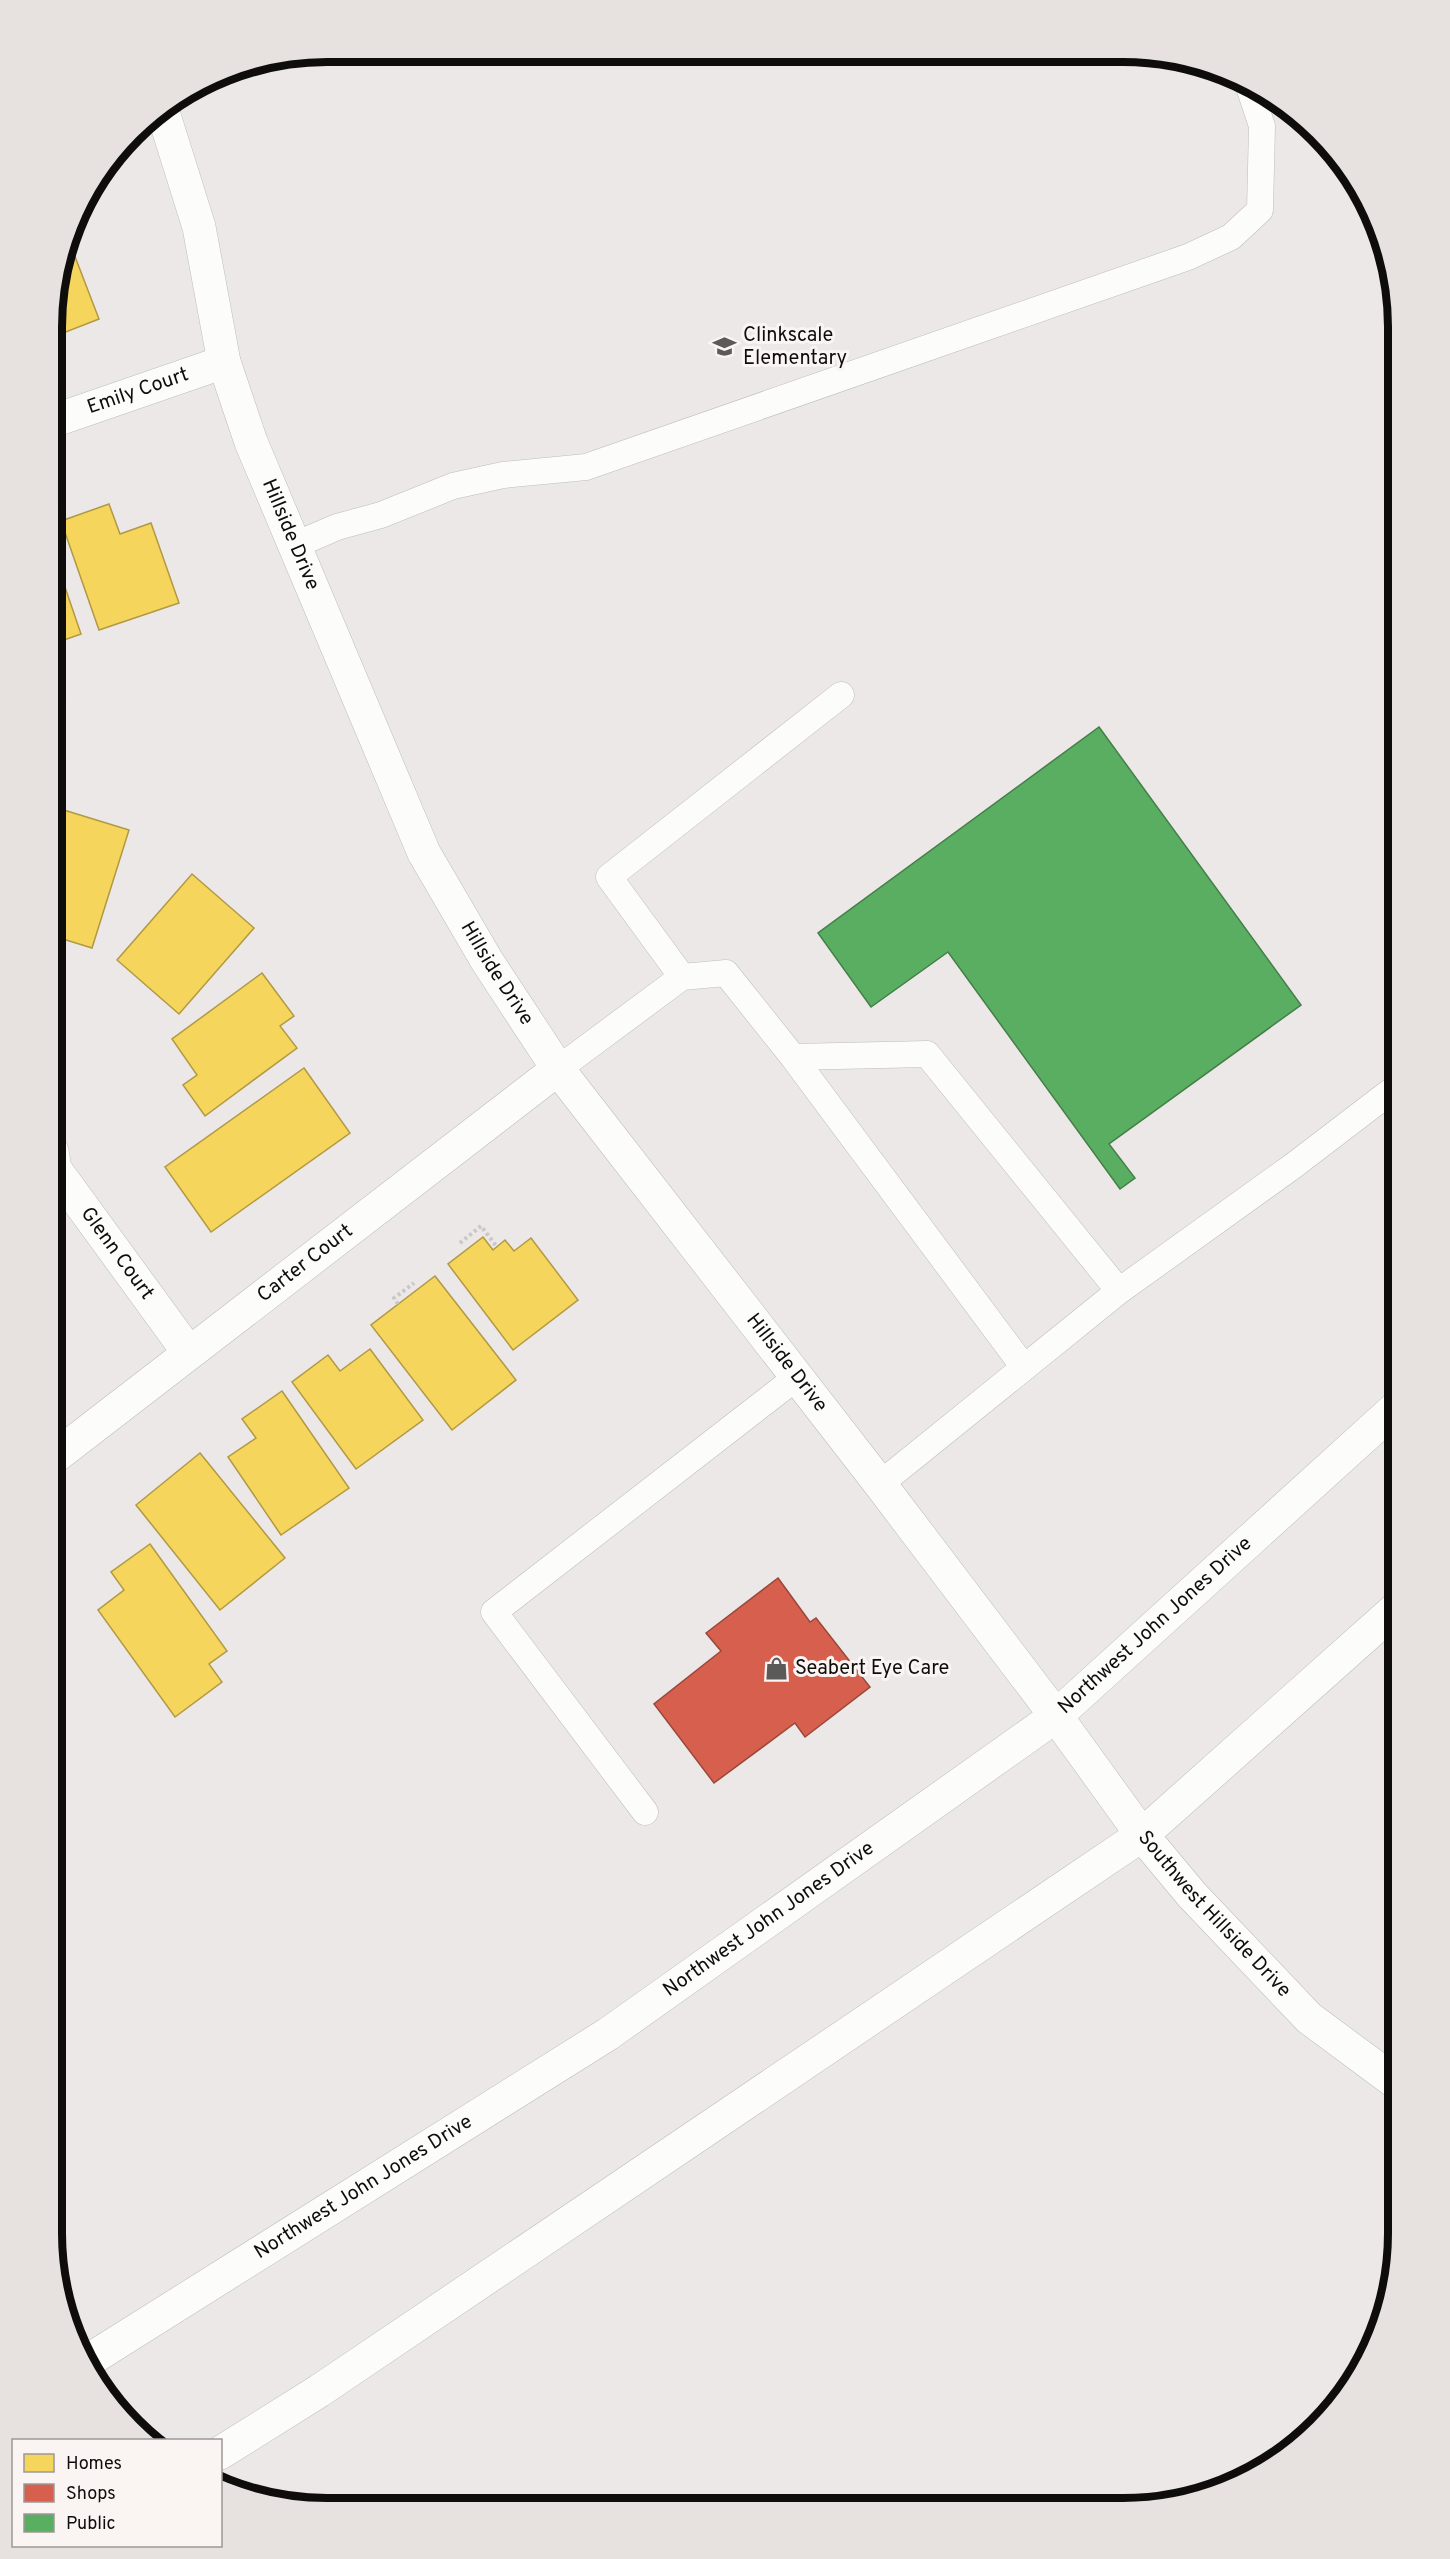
<svg xmlns="http://www.w3.org/2000/svg" width="1450" height="2559" font-family="Overpass,sans-serif">
	<style>
		.homes { fill: #f6d55c; stroke: #b19944; stroke-width: 1.5 }
		.shops { fill: #d6604d; stroke: #9a473a; stroke-width: 1.5 }
		.public { fill: #5aae61; stroke: #447e48; stroke-width: 1.5 }
		.lines { fill: none; stroke-linecap: round; stroke-linejoin: round }
		.service-casing { stroke: #bebdbc; stroke-width: 27 }
		.minor-casing { stroke: #bebdbc; stroke-width: 34 }
		.tertiary-casing { stroke: #bebdbc; stroke-width: 34 }
		.secondary-casing { stroke: #bebdbc; stroke-width: 34 }
		.path { stroke: #c9c7c7; stroke-width: 4; stroke-dasharray: 3 3; stroke-linecap: butt }
		.service { stroke: #fcfcfb; stroke-width: 26 }
		.minor { stroke: #fcfcfb; stroke-width: 33 }
		.tertiary { stroke: #fcfcfb; stroke-width: 33 }
		.secondary { stroke: #fcfcfb; stroke-width: 33 }
		.labels { text-anchor: middle; dominant-baseline: central; stroke-width: 6; stroke-linejoin: round; paint-order: stroke }
		.poi-label { font-size: 20px; fill: #0f0d0c; stroke: #faf4f2; text-anchor: start }
		.street-label { font-size: 20px; fill: #0f0d0c; stroke: #faf4f2 }
		.rim { fill: none; stroke: #0f0d0c; stroke-width: 8 }
	</style>
	<rect width="100%" height="100%" fill="#ebe8e7"/>
	<path class="homes" d="M 69,241 L 99,319 L 53,337 L 53,291 Z
		M 109,504 L 120,534 L 151,523 L 179,603 L 99,630 L 61,521 Z
		M 53,552 L 81,634 L 53,644 Z
		M 54,807 L 129,830 L 92,948 L 53,936 Z
		M 192,874 L 254,928 L 179,1014 L 117,960 Z
		M 262,973 L 294,1016 L 280,1026 L 297,1048 L 205,1116 L 183,1085 L 197,1075 L 172,1039 Z
		M 304,1068 L 350,1133 L 211,1232 L 165,1167 Z
		M 483,1237 L 493,1250 L 505,1240 L 514,1251 L 531,1238 L 578,1300 L 513,1350 L 448,1264 Z
		M 435,1276 L 516,1380 L 452,1430 L 371,1325 Z
		M 52,1337 L 62,1350 L 52,1357 Z
		M 370,1349 L 423,1420 L 356,1469 L 292,1382 L 328,1355 L 340,1371 Z
		M 282,1391 L 349,1488 L 281,1535 L 228,1457 L 256,1438 L 242,1419 Z
		M 200,1453 L 285,1558 L 220,1610 L 136,1505 Z
		M 150,1544 L 227,1651 L 209,1664 L 222,1682 L 175,1717 L 98,1610 L 124,1590 L 111,1572 Z"/>
	<path class="shops" d="M 778,1578 L 810,1622 L 816,1618 L 870,1687 L 805,1737 L 795,1723 L 714,1783 L 654,1704 L 721,1651 L 706,1633 Z"/>
	<path class="public" d="M 1099,727 L 1301,1005 L 1109,1144 L 1135,1178 L 1120,1189 L 948,952 L 871,1007 L 818,933 Z"/>
	<g class="lines">
		<defs>
			<path id="service" d="M 293,546 L 337,527 L 381,515 L 453,486 L 503,475 L 586,467 L 1188,257 L 1231,237 L 1260,210 L 1262,126 L 1247,81
				M 682,977 L 609,877 L 841,695
				M 793,1057 L 1023,1366
				M 558,1069 L 682,977 L 726,973 L 793,1057 L 927,1054 L 1119,1291
				M 880,1484 L 1119,1291 L 1293,1166 L 1399,1085
				M 645,1812 L 494,1612 L 797,1377"/>
			<g id="minor">
				<path id="s1" d="M 162,109 L 199,227 L 224,362 L 251,442 L 424,853 L 487,961 L 558,1069 L 880,1484 L 1056,1716"/>
				<path id="s2" d="M 53,421 L 224,362"/>
				<path id="s3" d="M 52,1151 L 55,1169 L 189,1353"/>
				<path id="s4" d="M 52,1459 L 558,1069"/>
			</g>
			<g id="tertiary">
				<path id="s5" d="M 1056,1716 L 1142,1835 L 1192,1895 L 1309,2018 L 1398,2084"/>
			</g>
			<g id="secondary">
				<path id="s6" d="M 86,2362 L 608,2034 L 1056,1716 L 1399,1405"/>
				<path d="M 220,2453 L 319,2391 L 1142,1835 L 1399,1606"/>
			</g>
		</defs>
		<use href="#service" class="service-casing"/>
		<use href="#minor" class="minor-casing"/>
		<use href="#tertiary" class="tertiary-casing"/>
		<use href="#secondary" class="secondary-casing"/>
		<path class="path" d="M 460,1243 L 481,1226 L 497,1247
			M 398,1304 L 394,1298 L 414,1283"/>
		<use href="#service" class="service"/>
		<use href="#minor" class="minor"/>
		<use href="#tertiary" class="tertiary"/>
		<use href="#secondary" class="secondary"/>
	</g>
	<defs>
		<symbol id="school-bare" viewBox="-9 -9 18 18"><path d="M0-5L7-2L0 1L-7-2ZM-4 1L0 2.5L4 1V4Q0 6-4 4Z" fill="#5c5a59" stroke="#faf4f2" stroke-width="2.5" paint-order="stroke"/></symbol>
		<symbol id="shop-bare" viewBox="-9 -9 18 18"><path d="M-5-2.5h2.3a2.7 3.5 0 0 1 5.4 0H5L5.5 6h-11ZM-1.5-2.5h3a1.5 2.3 0 0 0-3 0Z" fill="#5c5a59" stroke="#faf4f2" stroke-width="2.5" paint-order="stroke"/></symbol>
	</defs>
	<g fill-rule="evenodd">
		<use href="#school-bare" x="708" y="330" width="33" height="33"/>
		<use href="#shop-bare" x="760" y="1652" width="33" height="33"/>
	</g>
	<g class="labels">
		<g class="poi-label">
			<text x="743" y="336">Clinkscale<tspan x="743" dy="23">Elementary</tspan></text>
			<text x="795" y="1669">Seabert Eye Care</text>
		</g>
		<g class="street-label">
			<text stroke="none"><textPath href="#s2" startOffset="90">Emily Court</textPath></text>
			<text stroke="none"><textPath href="#s1" startOffset="446">Hillside Drive</textPath></text>
			<text stroke="none"><textPath href="#s1" startOffset="932">Hillside Drive</textPath></text>
			<text stroke="none"><textPath href="#s3" startOffset="123">Glenn Court</textPath></text>
			<text stroke="none"><textPath href="#s4" startOffset="320">Carter Court</textPath></text>
			<text stroke="none"><textPath href="#s1" startOffset="1418">Hillside Drive</textPath></text>
			<text stroke="none"><textPath href="#s6" startOffset="1300">Northwest John Jones Drive</textPath></text>
			<text stroke="none"><textPath href="#s5" startOffset="254">Southwest Hillside Drive</textPath></text>
			<text stroke="none"><textPath href="#s6" startOffset="814">Northwest John Jones Drive</textPath></text>
			<text stroke="none"><textPath href="#s6" startOffset="328">Northwest John Jones Drive</textPath></text>
		</g>
	</g>
	<path d="M0 0H1450V2559H0ZM327 62H1123A265 265 0 0 1 1388 327V2233A265 265 0 0 1 1123 2498H327A265 265 0 0 1 62 2233V327A265 265 0 0 1 327 62Z" fill="#e7e2e0" fill-rule="evenodd"/>
	<path class="rim" d="M327 62H1123A265 265 0 0 1 1388 327V2233A265 265 0 0 1 1123 2498H327A265 265 0 0 1 62 2233V327A265 265 0 0 1 327 62Z"/>
	<rect x="12" y="2439" width="210" height="108" fill="#faf4f2" stroke="#9c9896" stroke-width="1.5"/>
	<rect x="24" y="2454" width="30" height="18" fill="#f6d55c" stroke="#9c9896" stroke-width="1.5"/>
	<text x="66" y="2469" font-size="18" fill="#0f0d0c">Homes</text>
	<rect x="24" y="2484" width="30" height="18" fill="#d6604d" stroke="#9c9896" stroke-width="1.5"/>
	<text x="66" y="2499" font-size="18" fill="#0f0d0c">Shops</text>
	<rect x="24" y="2514" width="30" height="18" fill="#5aae61" stroke="#9c9896" stroke-width="1.5"/>
	<text x="66" y="2529" font-size="18" fill="#0f0d0c">Public</text>
</svg>
